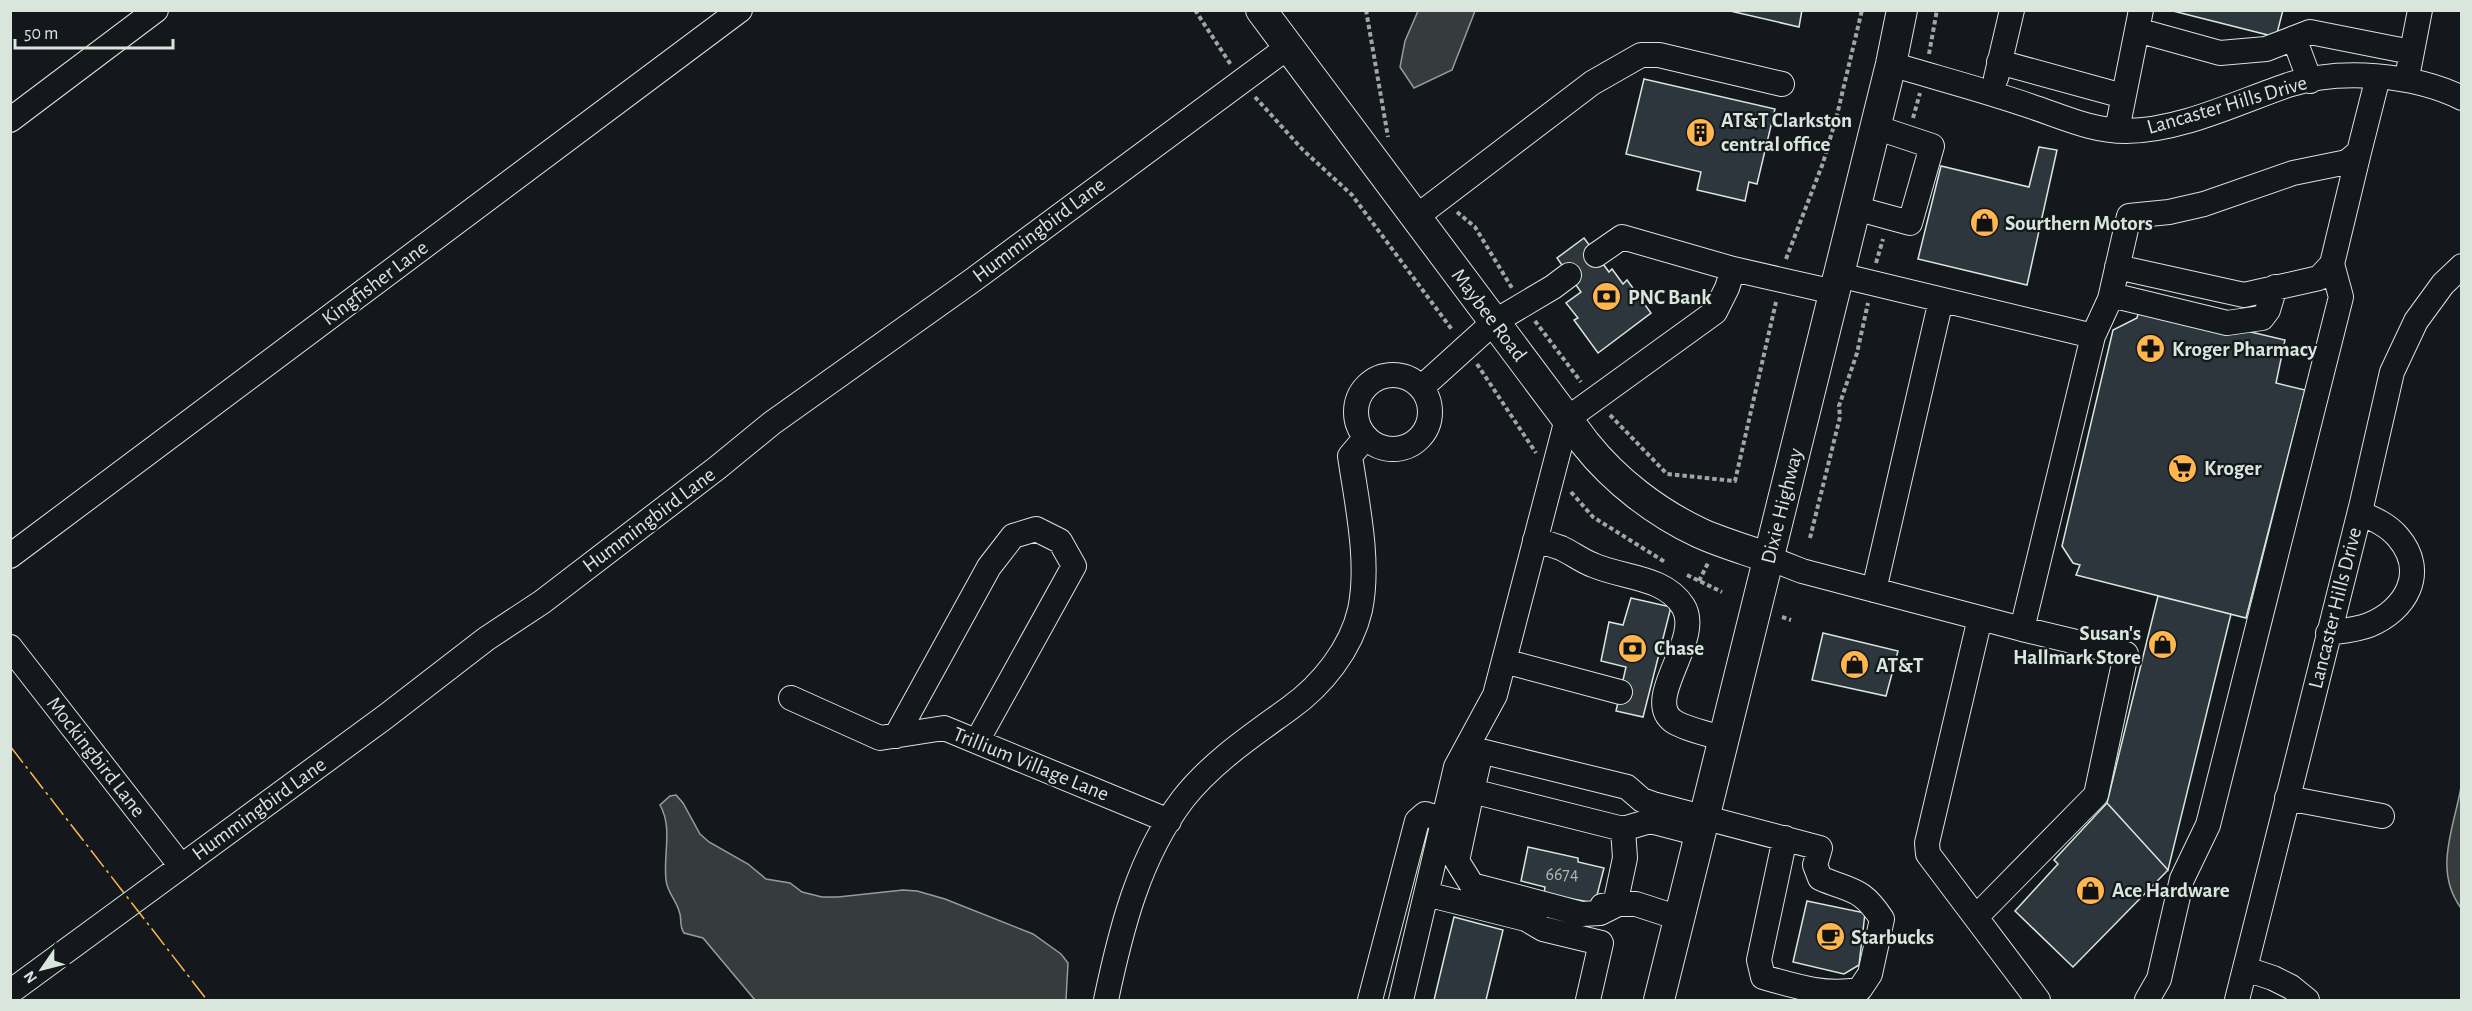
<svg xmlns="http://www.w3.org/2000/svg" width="2472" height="1011" font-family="'Alegreya Sans',sans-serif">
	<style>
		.water { fill: #363b3e; stroke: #939e99; stroke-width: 1.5 }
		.building { fill: #2c363c; stroke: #d8e6dc; stroke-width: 1.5 }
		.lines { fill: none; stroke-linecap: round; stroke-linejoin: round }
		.minor-tunnel { stroke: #313739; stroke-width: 24; stroke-dasharray: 24 12; stroke-linecap: butt }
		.minor-casing { stroke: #d8e6dc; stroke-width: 26 }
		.major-casing { stroke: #d8e6dc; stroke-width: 32 }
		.path { stroke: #9da8a2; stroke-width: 4; stroke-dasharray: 4.5 3; stroke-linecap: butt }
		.minor { stroke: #14181c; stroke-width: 24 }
		.major { stroke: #14181c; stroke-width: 30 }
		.power { stroke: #ffb74d; stroke-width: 1.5; stroke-dasharray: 21 4.5 3 4.5; stroke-linecap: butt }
		.labels { text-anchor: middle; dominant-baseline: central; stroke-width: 4.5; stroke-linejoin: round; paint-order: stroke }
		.number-label { font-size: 18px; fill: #adbab4 }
		.street-label { font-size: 21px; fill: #d8e6dc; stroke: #14181c }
		.poi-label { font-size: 21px; font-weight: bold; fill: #d8e6dc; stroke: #14181c; text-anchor: start }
	</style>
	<rect width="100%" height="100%" fill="#14181c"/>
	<path class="water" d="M 1418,11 L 1475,11 L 1452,70 L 1414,88 L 1400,67 L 1405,41 Z
		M 2461,787 L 2461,908 C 2433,870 2454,828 2461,787 Z
		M 676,795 L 683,803 L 700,834 L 709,842 L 748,864 L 766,879 L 790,883 L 802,892 L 822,897 L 838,897 L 903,890 L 917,891 L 945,899 L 1033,934 L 1061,954 L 1068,963 L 1066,1000 L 755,1000 L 703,938 L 684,933 C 678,923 683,920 679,911 C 676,900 667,892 666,880 C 663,855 673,828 660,805 L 670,796 Z"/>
	<path class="building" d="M 1726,10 L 1802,10 L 1799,27 Z
		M 2169,10 L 2283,10 L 2276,37 Z
		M 1644,79 L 1775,109 L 1757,184 L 1749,182 L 1745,201 L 1697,190 L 1701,172 L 1626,154 Z
		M 2039,147 L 2057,150 L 2027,285 L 1918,259 L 1941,166 L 2029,187 Z
		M 1584,238 L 1609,272 L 1612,269 L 1623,284 L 1627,280 L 1651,313 L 1598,353 L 1574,320 L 1578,318 L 1566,303 L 1581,292 L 1557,258 Z
		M 2140,306 L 2285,340 L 2276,383 L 2305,390 L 2246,618 L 2076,575 L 2080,565 L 2073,563 L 2062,546 L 2113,330 L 2137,318 Z
		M 2158,596 L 2231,614 L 2168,870 L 2107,803 Z
		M 1631,598 L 1671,607 L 1643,717 L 1616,711 L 1626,667 L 1601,661 L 1609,622 L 1623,625 Z
		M 1823,633 L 1898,651 L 1886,696 L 1812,680 Z
		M 2107,803 L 2168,870 L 2073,967 L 2015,911 L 2058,864 L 2054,860 Z
		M 1528,847 L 1578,858 L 1578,862 L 1604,868 L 1595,903 L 1544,894 L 1545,887 L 1521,881 Z
		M 1807,901 L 1865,913 L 1859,965 L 1844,974 L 1793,962 Z
		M 1454,917 L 1503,930 L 1486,1000 L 1434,1000 Z"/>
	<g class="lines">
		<path class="minor-tunnel" d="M 1569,275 L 1596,255
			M 1620,692 L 1648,698"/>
		<defs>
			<path id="minor" d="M 2137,30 L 2220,53 L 2266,49 L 2310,32 L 2411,52
				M 2294,38 L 2310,81
				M 1999,62 L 2123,96
				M 1891,64 C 1937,78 1984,90 2030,106 C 2063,117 2092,131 2126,131 C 2180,131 2238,102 2288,85 C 2340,68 2413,74 2462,98
				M 2409,67 L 2420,10
				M 1996,78 L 2012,10
				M 10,120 L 156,10
				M 2117,130 L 2141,10
				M 1855,208 L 1910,223 L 1932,146 L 1875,127
				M 1416,217 L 1592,83 L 1641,55 L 1659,55 L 1782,84
				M 1596,255 L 1622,237 L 1733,269
				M 2117,267 L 2244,295 L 2319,278 L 2332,264 L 2359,152
				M 1839,275 L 2093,336
				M 2111,295 L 2227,323 L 2262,318 L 2268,310 L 2275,287
				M1356 412a37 37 0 1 1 74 0a37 37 0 1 1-74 0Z
				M 1421,388 L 1494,322 L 1553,287 L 1569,275
				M 1535,540 C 1543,542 1553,545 1561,548 C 1572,553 1582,561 1593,565 C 1622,578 1664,576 1683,606 C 1704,639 1642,698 1673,721 C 1684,729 1710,734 1724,739
				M 10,556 L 740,10
				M 1769,558 L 1802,571 L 2022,629 L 2093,336 L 2110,299 L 2129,216 L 2169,212 L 2204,204 L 2293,173 L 2347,162 L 2359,152 L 2378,77
				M 1874,590 L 1941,300
				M 1980,618 L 1927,843 L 1928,854 L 2038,1000
				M 2328,633 C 2342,631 2356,630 2369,625 C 2406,610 2428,572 2398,537 C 2388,525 2374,519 2360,513
				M 10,647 L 181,866
				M 1504,661 L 1620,692
				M 791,698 L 880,738 L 944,728 L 1169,821
				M 896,736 L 989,567 L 1013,536 L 1036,529 L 1060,541 L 1074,566 L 977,741
				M 1468,748 L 1627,787 L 1642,800 L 1653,804 L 1820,848 L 1815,865 L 1820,878 C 1852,892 1861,887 1882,919 L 1870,974 L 1860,989 C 1829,997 1794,986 1763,977 L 1759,960 L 1785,838
				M 1481,752 L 1472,791 L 1623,829
				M 1472,791 L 1457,861 L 1472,885 L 1582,914 L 1600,913 L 1618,904 L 1636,904 L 1679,918
				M 2287,798 L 2382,816
				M 1426,894 L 1526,919 L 1543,929 L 1601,943 L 1588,1000
				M 1602,906 L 1618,904 L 1616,900 L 1625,858 L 1623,829 L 1650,821 L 1700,834
				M 1976,917 L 2096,795 L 2126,654 L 2022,629
				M 2246,969 L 2273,978 L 2291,987 L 2307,1000
				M 10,992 L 385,717 L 486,639 L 542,602 L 717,468 L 772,423 L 973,280 L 1288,47
				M 1106,1000 C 1121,929 1139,857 1183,799 C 1212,762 1253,735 1290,708 C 1322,685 1351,649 1360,610 C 1370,562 1357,504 1350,456 L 1366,437
				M 1370,1000 L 1417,821 L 1425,814 L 1444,820
				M 1401,1000 L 1456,767 L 1495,695 L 1567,419 L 1715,312 L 1727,288 L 1733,269 L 1834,292
				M 2147,1000 L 2159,979 L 2182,879 L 2208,825 L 2341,297 L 2332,264
				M 2237,1000 L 2362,503 L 2392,372 L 2416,321 L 2443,284 L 2462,266"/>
			<path id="major" d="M 1261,10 L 1585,443 C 1615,481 1657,513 1700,533 C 1722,543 1747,550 1769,558
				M 1659,1000 L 1891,64 L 1902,10"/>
		</defs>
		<use href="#minor" class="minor-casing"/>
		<use href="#major" class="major-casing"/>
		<path class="path" d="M 1195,10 L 1231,65
			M 1366,10 L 1388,137
			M 1929,54 L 1937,10
			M 1255,97 L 1303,150 L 1352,195 L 1453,331
			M 1913,118 L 1920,93
			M 1457,212 L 1475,227 L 1512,288
			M 1786,259 L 1823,163 L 1837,115 L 1862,10
			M 1876,263 L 1883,239
			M 1535,321 L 1581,382
			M 1477,364 L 1536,453
			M 1610,415 L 1667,474 L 1735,481 L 1776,302
			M 1571,492 L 1593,517 L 1665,562
			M 1810,538 L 1840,417 L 1839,406 L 1857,353 L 1868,303
			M 1687,575 L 1722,592
			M 1699,581 L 1708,563
			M 1782,617 L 1791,620"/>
		<use href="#minor" class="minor"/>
		<use href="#major" class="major"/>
		<path class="power" d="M 10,746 L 207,1000"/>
	</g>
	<defs>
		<symbol id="building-disc" viewBox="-11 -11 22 22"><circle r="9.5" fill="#ffb74d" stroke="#14181c"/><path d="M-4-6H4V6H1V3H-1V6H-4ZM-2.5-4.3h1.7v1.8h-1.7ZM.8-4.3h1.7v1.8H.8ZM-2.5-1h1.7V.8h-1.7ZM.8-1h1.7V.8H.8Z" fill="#111"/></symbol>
		<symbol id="shop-disc" viewBox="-11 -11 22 22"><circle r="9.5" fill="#ffb74d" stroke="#14181c"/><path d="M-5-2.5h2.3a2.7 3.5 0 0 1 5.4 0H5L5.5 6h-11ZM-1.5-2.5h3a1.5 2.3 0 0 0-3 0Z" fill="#111"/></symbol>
		<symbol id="bank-disc" viewBox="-11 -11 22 22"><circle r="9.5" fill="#ffb74d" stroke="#14181c"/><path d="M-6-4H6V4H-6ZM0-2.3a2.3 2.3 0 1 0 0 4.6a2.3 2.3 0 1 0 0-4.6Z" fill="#111"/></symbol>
		<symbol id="pharmacy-disc" viewBox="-11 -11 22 22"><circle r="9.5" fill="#ffb74d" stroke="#14181c"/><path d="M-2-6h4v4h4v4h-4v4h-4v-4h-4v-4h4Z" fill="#111"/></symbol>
		<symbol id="supermarket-disc" viewBox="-11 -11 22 22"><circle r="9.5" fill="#ffb74d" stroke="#14181c"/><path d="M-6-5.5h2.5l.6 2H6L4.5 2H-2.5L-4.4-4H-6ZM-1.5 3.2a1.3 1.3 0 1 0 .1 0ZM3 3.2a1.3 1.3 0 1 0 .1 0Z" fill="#111"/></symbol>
		<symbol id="cafe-disc" viewBox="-11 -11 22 22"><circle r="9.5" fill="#ffb74d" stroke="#14181c"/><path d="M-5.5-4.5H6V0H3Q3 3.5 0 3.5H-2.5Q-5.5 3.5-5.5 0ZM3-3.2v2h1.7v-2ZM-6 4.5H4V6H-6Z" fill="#111"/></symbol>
	</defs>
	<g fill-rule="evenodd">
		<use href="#building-disc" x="1684" y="116" width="33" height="33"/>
		<use href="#shop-disc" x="1968" y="206" width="33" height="33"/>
		<use href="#bank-disc" x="1590" y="280" width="33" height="33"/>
		<use href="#pharmacy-disc" x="2134" y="332" width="33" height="33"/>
		<use href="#supermarket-disc" x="2166" y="452" width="33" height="33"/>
		<use href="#shop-disc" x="2146" y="628" width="33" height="33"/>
		<use href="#bank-disc" x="1616" y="632" width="33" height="33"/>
		<use href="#shop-disc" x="1838" y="648" width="33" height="33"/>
		<use href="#shop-disc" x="2074" y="874" width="33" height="33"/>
		<use href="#cafe-disc" x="1814" y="920" width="33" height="33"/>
	</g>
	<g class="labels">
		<g class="number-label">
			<text x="1562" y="875">6674</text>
		</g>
		<g class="street-label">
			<text transform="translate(2227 105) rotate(-16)">Lancaster Hills Drive</text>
			<text transform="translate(1039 230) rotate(-37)">Hummingbird Lane</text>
			<text transform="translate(375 283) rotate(-37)">Kingfisher Lane</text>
			<text transform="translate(1489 315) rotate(53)">Maybee Road</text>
			<text transform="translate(1782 506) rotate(-76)">Dixie Highway</text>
			<text transform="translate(649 520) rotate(-37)">Hummingbird Lane</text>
			<text transform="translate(2335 608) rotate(-76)">Lancaster Hills Drive</text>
			<text transform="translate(96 757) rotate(52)">Mockingbird Lane</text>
			<text transform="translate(1031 764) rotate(22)">Trillium Village Lane</text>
			<text transform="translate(259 809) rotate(-36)">Hummingbird Lane</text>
		</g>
		<g class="poi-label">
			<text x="1721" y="120">AT&amp;T Clarkston<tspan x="1721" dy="24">central office</tspan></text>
			<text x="2005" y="223">Sourthern Motors</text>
			<text x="1628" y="297">PNC Bank</text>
			<text x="2172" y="349">Kroger Pharmacy</text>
			<text x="2204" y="468">Kroger</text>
			<text x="2141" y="633" text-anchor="end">Susan's<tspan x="2141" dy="24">Hallmark Store</tspan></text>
			<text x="1654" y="648">Chase</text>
			<text x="1876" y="665">AT&amp;T</text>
			<text x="2112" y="890">Ace Hardware</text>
			<text x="1851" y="937">Starbucks</text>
		</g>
	</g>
	<rect width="2472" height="1011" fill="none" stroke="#d8e6dc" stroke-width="24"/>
	<g transform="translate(42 969) rotate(235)" stroke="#14181c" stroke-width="4.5" paint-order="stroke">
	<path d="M0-4.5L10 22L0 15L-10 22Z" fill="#d8e6dc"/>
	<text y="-9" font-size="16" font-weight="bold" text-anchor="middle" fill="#d8e6dc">N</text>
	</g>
	<path d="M15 39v9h158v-9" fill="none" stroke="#d8e6dc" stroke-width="3"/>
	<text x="24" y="39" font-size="18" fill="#d8e6dc" stroke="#14181c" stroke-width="4.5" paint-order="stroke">50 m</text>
</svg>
